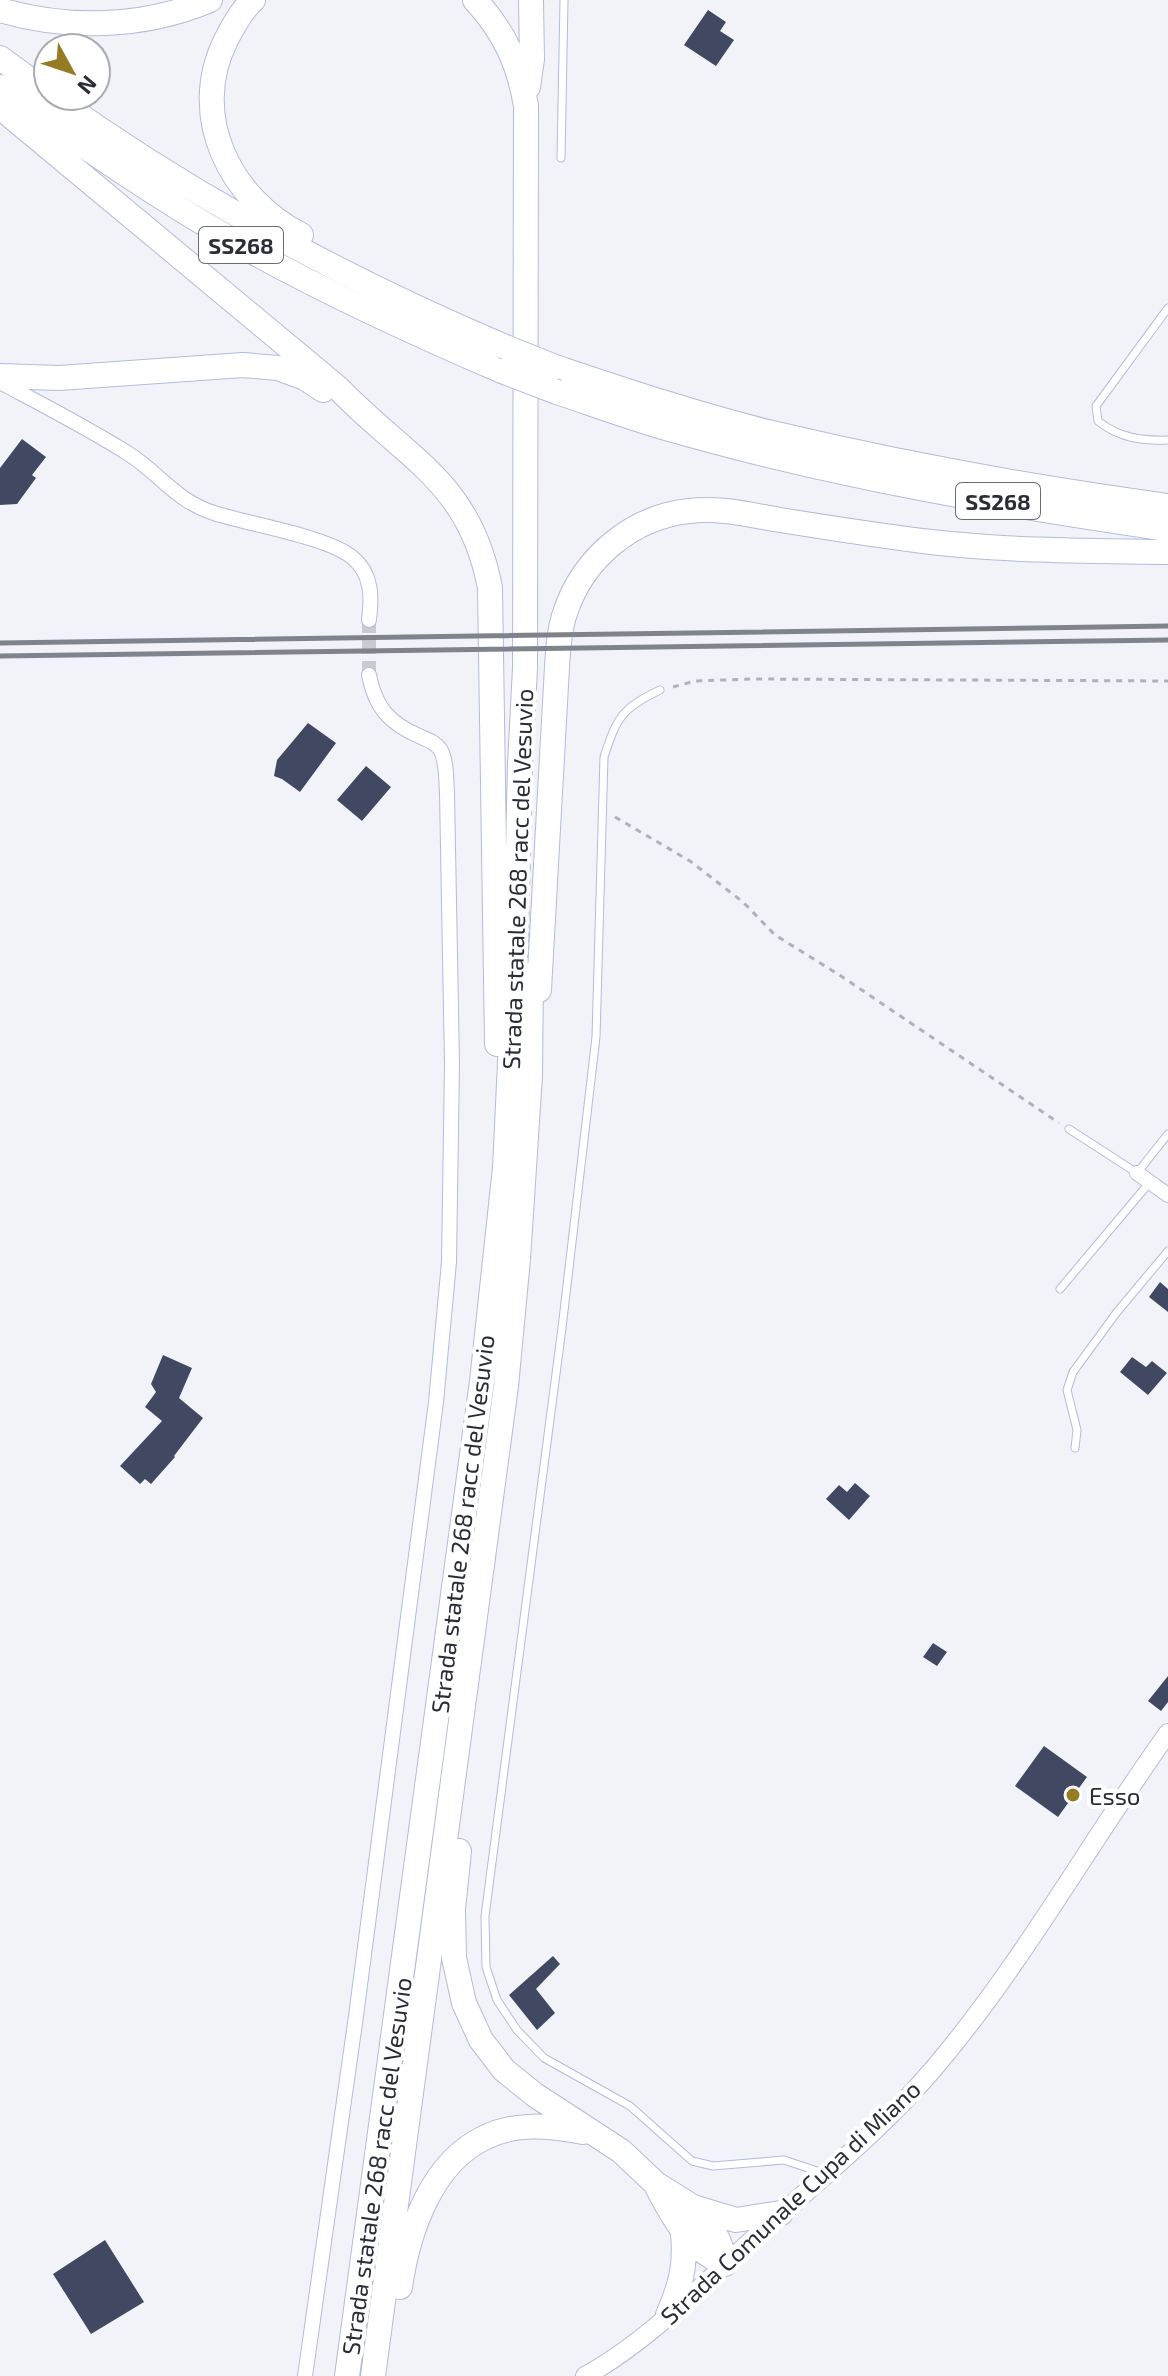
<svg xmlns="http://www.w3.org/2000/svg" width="1168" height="2376" font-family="'Exo 2',sans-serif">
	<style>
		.building { fill: #414962 }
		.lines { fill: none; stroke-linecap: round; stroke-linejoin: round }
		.minor-tunnel { stroke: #c9cbd2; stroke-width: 14; stroke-dasharray: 14 7; stroke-linecap: butt }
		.service-casing { stroke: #b2bcda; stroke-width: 9 }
		.minor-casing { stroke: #b2bcda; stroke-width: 16 }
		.tertiary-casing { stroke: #b2bcda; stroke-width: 20 }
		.trunk-casing { stroke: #b2bcda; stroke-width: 26 }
		.path { stroke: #afb2b9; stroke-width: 3; stroke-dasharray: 6 6; stroke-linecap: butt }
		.service { stroke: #fff; stroke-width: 7 }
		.minor { stroke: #fff; stroke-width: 14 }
		.tertiary { stroke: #fff; stroke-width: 18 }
		.trunk { stroke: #fff; stroke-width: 24 }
		.rail { stroke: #7f838b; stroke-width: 5 }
		.trunk-bridge-casing { stroke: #b2bcda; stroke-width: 26; stroke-linecap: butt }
		.trunk-bridge { stroke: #fff; stroke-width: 24 }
		.poi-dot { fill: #967b23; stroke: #fff; stroke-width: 3 }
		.labels { text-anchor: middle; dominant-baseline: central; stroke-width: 8; stroke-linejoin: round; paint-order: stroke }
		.shield { fill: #fff; stroke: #696c74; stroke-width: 2 }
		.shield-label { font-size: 22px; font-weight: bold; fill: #292d38 }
		.street-label { font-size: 24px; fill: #292d38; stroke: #fff }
		.poi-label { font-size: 24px; fill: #292d38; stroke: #fff; text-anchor: start }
	</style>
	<rect width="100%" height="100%" fill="#f1f3f9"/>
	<path class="building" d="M 708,10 L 726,22 L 720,31 L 734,40 L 716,66 L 684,45 Z
		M 22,439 L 46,457 L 32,475 L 36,478 L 17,504 L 0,505 L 0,468 Z
		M 308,723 L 336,743 L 300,792 L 282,779 L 274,776 L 277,760 Z
		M 366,766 L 391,787 L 362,821 L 337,800 Z
		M 1160,1282 L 1168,1289 L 1168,1312 L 1149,1297 Z
		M 163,1355 L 192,1368 L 179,1398 L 203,1418 L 174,1456 L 175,1457 L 151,1484 L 145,1479 L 140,1484 L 120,1466 L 162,1421 L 145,1407 L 156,1392 L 151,1384 Z
		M 1132,1357 L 1146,1367 L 1152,1361 L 1167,1373 L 1148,1395 L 1120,1372 Z
		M 855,1483 L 870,1496 L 849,1520 L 826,1499 L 839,1485 L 847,1492 Z
		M 933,1643 L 947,1652 L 937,1666 L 923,1657 Z
		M 1168,1676 L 1168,1702 L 1161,1711 L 1148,1701 Z
		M 1044,1746 L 1087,1777 L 1058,1817 L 1015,1786 Z
		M 553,1956 L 560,1964 L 536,1989 L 555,2013 L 537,2030 L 509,1995 Z
		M 105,2240 L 144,2302 L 91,2334 L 53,2274 Z"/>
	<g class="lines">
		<path class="minor-tunnel" d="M 369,675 L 369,620"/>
		<defs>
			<path id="service" d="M 561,158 L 564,0
				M 1168,308 L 1096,406 L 1098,421 C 1119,438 1142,441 1168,440
				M 660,690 C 622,708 617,717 604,757 L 596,1037 L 562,1328 L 485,1916 L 486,1967 L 497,2000 L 517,2030 L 544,2058 L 630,2106 L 692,2161 L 713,2166 L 784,2160 L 826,2174
				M 1069,1129 L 1137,1173 L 1168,1134
				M 1060,1289 L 1150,1182
				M 1075,1448 L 1077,1430 L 1067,1390 L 1073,1372 L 1117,1312 L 1168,1251"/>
			<path id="minor" d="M 0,382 C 43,405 88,428 129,454 C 160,474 176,501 214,513 C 248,524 329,537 353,558 C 372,574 372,597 369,620
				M 1137,1173 L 1168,1195
				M 305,2376 L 356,2016 L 436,1402 L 449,1262 L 452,1064 L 447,793 C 446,780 447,760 440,749 C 434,741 427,740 419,736 C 389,723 375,707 369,675"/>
			<path id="tertiary" d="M 585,2376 C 644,2344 700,2287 750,2242 C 812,2185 880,2132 935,2067 C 1023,1963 1089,1843 1168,1733"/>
			<path id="trunk" d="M 253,0 C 241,11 233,26 226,40 C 188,116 230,199 301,235
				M 0,10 C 68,30 144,28 210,0
				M 0,58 L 48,93
				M 0,87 C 83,146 166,204 255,253 C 335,297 418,335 502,371
				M 528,87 L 532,59 L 531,0
				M 52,96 C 193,197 343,278 503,346
				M 0,107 L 338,388 C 406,459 470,481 490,588 L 497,1044
				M 555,367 C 627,391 698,415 772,433 C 902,464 1035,488 1168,506
				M 0,376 L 59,378 L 243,365 L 278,368 L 305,378 L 323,390
				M 557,392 C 596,405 634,419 673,430 C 834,476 1002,505 1168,529
				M 539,990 L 557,667 C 558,650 559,630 565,613 C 583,558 632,517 689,511 C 719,507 750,515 780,520 C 830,528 880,536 931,542 C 1010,551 1089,551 1168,552
				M 459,1851 L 453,1909 L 454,1958 L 464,2003 L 481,2040 L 504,2070 L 535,2095 L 621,2151 L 656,2184 L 693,2207 L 736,2220 L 781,2213
				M 657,2187 C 675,2220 689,2249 725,2264
				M 695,2209 C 712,2227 721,2239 725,2264
				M 400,2287 C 408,2232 431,2162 486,2137 C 517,2122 551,2126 583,2132
				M 668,2315 C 681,2284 686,2267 683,2233
				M 347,2376 L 482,1381 L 505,1168 L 516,937 L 520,764 L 525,668 L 526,106 C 519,64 504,31 475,0
				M 373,2376 L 506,1386 L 518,1259 L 530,1076 L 531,974"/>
		</defs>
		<use href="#service" class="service-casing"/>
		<use href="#minor" class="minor-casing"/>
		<use href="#tertiary" class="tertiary-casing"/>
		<use href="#trunk" class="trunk-casing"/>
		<path class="path" d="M 673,687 L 695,681 L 752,679 L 1168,681
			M 615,817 L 690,861 L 743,902 L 775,935 L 841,976 L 1059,1123"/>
		<use href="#service" class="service"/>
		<use href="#minor" class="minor"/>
		<use href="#tertiary" class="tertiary"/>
		<use href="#trunk" class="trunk"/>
		<path class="rail" d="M 0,643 L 1168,626
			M 0,656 L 1168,640"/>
		<defs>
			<path id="trunk-bridge" d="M 503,346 L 555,367
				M 502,371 L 557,392"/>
		</defs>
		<use href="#trunk-bridge" class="trunk-bridge-casing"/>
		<use href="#trunk-bridge" class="trunk-bridge"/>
	</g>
	<circle class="poi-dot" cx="1073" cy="1795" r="8"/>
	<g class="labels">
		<g class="shield">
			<rect x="199" y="227" width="84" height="36" rx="6"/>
			<rect x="956" y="483" width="84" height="36" rx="6"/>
		</g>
		<g class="shield-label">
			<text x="241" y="245">SS268</text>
			<text x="998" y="501">SS268</text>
		</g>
		<g class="street-label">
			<text transform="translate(517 879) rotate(-88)">Strada statale 268 racc del Vesuvio</text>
			<text transform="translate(462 1524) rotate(-83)">Strada statale 268 racc del Vesuvio</text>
			<text transform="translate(376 2166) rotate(-82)">Strada statale 268 racc del Vesuvio</text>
			<text transform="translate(790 2202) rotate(-43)">Strada Comunale Cupa di Miano</text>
		</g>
		<g class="poi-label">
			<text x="1089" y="1795">Esso</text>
		</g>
	</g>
	<g transform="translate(72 72) rotate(130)"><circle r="38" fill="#ffffff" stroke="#a9abaf" stroke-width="2"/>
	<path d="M0-6L14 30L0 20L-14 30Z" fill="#967b23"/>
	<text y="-12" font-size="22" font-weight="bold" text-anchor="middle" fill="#292d38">N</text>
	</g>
</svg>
